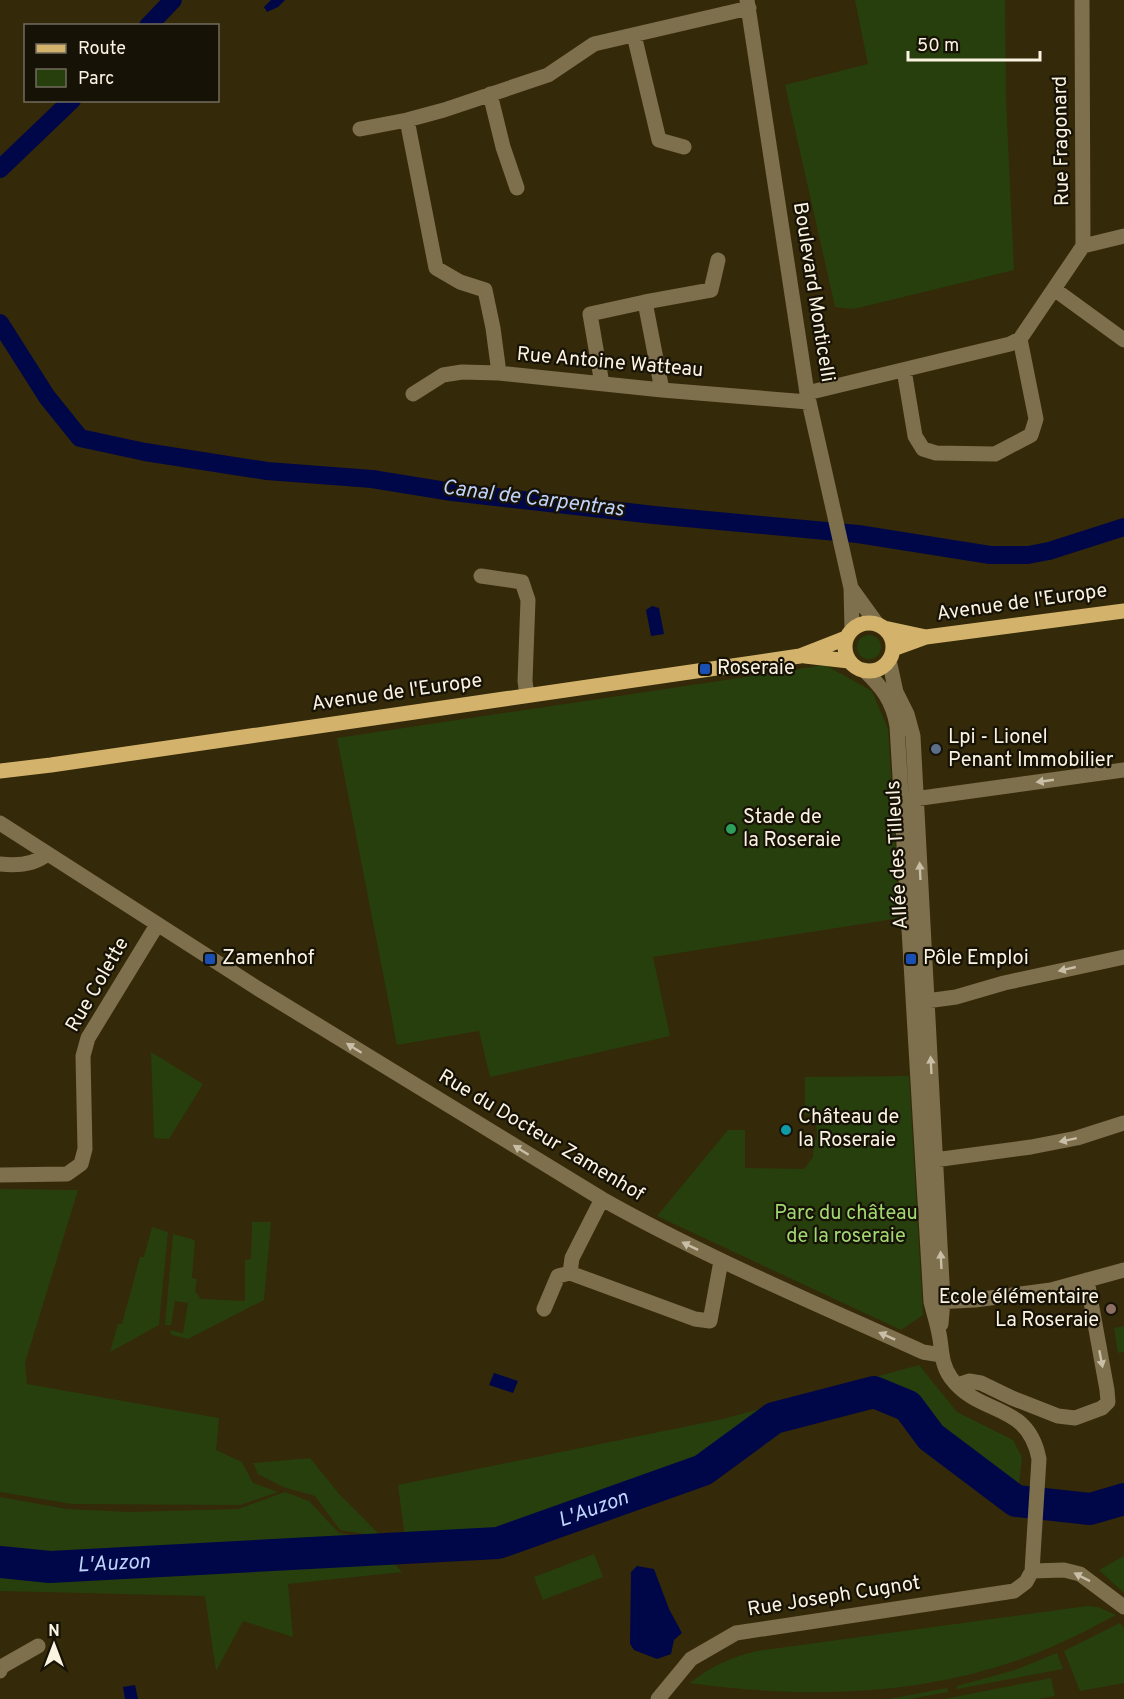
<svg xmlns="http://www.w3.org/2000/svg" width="1124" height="1699" font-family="Overpass,sans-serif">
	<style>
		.green { fill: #273f0d }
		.water { fill: #000748 }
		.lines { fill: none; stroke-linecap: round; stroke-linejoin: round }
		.canal { stroke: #000748; stroke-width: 18 }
		.river { stroke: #000748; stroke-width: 32 }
		.minor { stroke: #7e6f4d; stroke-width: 15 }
		.major { stroke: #d3b36b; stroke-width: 15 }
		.oneway { fill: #c9bea6 }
		.transit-dot { fill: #1a4fb4; stroke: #171206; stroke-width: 2 }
		.service-dot { fill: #5c6f8a; stroke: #171206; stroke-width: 2 }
		.leisure-dot { fill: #2e9e5b; stroke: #171206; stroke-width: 2 }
		.culture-dot { fill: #0f9aa8; stroke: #171206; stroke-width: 2 }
		.education-dot { fill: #8d6e63; stroke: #171206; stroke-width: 2 }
		.labels { text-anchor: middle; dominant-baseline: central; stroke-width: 4.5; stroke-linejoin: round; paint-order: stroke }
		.street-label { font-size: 20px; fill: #fbf3e2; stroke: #171206 }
		.poi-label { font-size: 20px; fill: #fbf3e2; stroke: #171206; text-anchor: start }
		.park-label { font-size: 20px; fill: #a1d871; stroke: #171206 }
		.water-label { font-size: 21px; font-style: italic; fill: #bfd2fa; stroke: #171206 }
	</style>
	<rect width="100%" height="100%" fill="#342909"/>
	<path class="green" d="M 855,0 L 1005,0 L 1006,100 L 1014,270 L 854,309 L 835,307 L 785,85 L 868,64 Z
		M857 647a12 12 0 1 1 24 0a12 12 0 1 1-24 0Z
		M 825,665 L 872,691 L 888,729 L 900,918 L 653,957 L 670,1036 L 490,1077 L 479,1031 L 397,1045 L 337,738 Z
		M 151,1052 L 203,1084 L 169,1139 L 154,1138 Z
		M 909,1076 L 923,1315 L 901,1330 L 657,1216 L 728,1130 L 745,1130 L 745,1168 L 804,1169 L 813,1157 L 814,1140 L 817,1139 L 816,1115 L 805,1115 L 805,1077 Z
		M 0,1189 L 78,1190 L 25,1363 L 27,1384 L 219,1418 L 216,1450 L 242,1462 L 253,1483 L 278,1492 L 240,1505 L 72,1504 L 0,1492 Z
		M 252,1222 L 271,1222 L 264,1300 L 188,1339 L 172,1335 L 169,1330 L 183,1333 L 188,1303 L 175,1301 L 171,1325 L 165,1325 L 173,1234 L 195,1240 L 192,1278 L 197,1279 L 195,1291 L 201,1299 L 245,1301 L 245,1260 L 251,1259 Z
		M 152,1227 L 168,1232 L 159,1325 L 110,1352 L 118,1324 L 122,1324 L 140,1257 L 144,1257 Z
		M 1124,1326 L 1124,1352 L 1118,1353 L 1114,1328 Z
		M 919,1365 L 957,1412 L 1013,1440 L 1022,1457 L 1018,1494 L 938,1434 L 911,1400 L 875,1385 L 769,1414 L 701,1466 L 497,1538 L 405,1538 L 398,1485 L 723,1419 Z
		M 310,1458 L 340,1495 L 382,1537 L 340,1530 L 315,1496 L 283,1487 L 258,1474 L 253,1463 Z
		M 285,1492 L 309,1501 L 339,1533 L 371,1539 L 402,1572 L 288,1584 L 293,1637 L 243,1621 L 216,1671 L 205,1596 L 0,1591 L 0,1497 L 67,1509 L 129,1512 L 238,1509 Z
		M 594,1554 L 603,1577 L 543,1600 L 534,1577 Z
		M 1124,1556 L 1124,1593 L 1099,1570 Z
		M 1087,1606 L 1098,1607 L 1116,1615 C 1090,1629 1064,1642 1037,1653 C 926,1697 806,1699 690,1683 C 710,1667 731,1657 757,1651 Z
		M 1120,1623 L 1124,1628 L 1124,1683 L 1080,1691 L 1064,1651 Z
		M 1057,1653 L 1063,1669 L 957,1689 L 957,1686 L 1015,1670 Z
		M 1051,1678 L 1055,1696 L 1037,1699 L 944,1699 Z
		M 947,1688 L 948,1692 L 910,1699 L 889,1699 Z"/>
	<path class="water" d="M 271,0 L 285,0 L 278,7 L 267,12 L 264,7 Z
		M 652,606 L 659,608 L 664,634 L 651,636 L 646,610 Z
		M 494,1373 L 518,1381 L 513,1393 L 489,1385 Z
		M 637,1566 L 654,1569 L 669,1609 L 682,1633 L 674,1640 L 671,1654 L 657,1659 L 634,1650 L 630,1644 L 631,1572 Z
		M 135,1685 L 138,1699 L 125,1699 L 123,1687 Z"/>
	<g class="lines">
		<path class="canal" d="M 148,26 L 173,0
			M 0,169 L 72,100
			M 0,323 L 47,397 L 80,438 L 145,452 L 267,471 L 372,479 L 452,492 L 654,515 L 858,534 L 990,555 L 1028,555 L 1049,551 L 1124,527"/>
		<path class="river" id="s1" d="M 0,1562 L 50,1567 L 498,1543 L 703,1470 L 774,1418 L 874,1392 L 908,1406 L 931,1437 L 1016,1501 L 1090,1509 L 1124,1499"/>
		<path class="minor" d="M 747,0 L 807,393 L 851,588 L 852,629
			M 1082,0 L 1083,246
			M 634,35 L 659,140 L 684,147
			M 490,94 L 503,147 L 517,188
			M 407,120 L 436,268 L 460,282 L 485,290 L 493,328 L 499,373
			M 360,129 L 407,120 L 444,110 L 548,75 L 594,44 L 749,8
			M 1054,289 L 1124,340
			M 645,302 L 711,290 L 718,260
			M 904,370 L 915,436 L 923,449 L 936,453 L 995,454 L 1031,435 L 1036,419 L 1020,339
			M 602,384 L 590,314 L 645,302 L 662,390
			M 807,393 L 1010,344 L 1020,339 L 1083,246 L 1124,236
			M 413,394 L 443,375 L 462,372 L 499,373 L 662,390 L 808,402
			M 481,576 L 522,582 L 528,600 L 525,681 L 527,695
			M 851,588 L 877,624
			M 889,660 L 896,692 L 907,714 L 913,736 L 943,1301 L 941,1324
			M 907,800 L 1124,770
			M 0,823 L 257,988 L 602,1199 C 705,1257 815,1303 923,1352 L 941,1355
			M 0,864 C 17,866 34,865 47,854
			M 919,1002 L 956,997 L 1004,983 L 1124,957
			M 927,1161 L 1031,1147 L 1077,1138 L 1124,1123
			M 0,1175 L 67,1174 L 81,1164 L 85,1149 L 83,1056 L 88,1038 L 157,925
			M 602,1199 L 572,1258 L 570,1273 L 695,1319 L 710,1321 L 721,1261
			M 935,1302 L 975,1300 L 1051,1290 L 1124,1270
			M 544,1309 L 558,1276 L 570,1273
			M 957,1385 L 969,1381 L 981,1383 L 1012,1398 L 1058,1416 L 1075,1418 L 1102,1408 L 1108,1402 L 1107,1390 L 1087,1280
			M 1032,1571 L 1064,1570 L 1080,1574 L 1124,1607
			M 0,1671 L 1,1667 L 38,1646
			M 658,1699 L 691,1659 L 736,1633 L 1014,1591 L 1026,1582 L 1032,1571 L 1039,1459 C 1028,1401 980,1417 951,1378 C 942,1366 942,1353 940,1339 C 938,1326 934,1314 931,1302 L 897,726 C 893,701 882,687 864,670"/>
		<path class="major" d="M845 647a24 24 0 1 1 48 0a24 24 0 1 1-48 0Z
			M 884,628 L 926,637
			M 893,649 L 926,637 L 1124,611
			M 805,656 L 849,661
			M 0,771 L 51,765 L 800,656 L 846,638"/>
	</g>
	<defs><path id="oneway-solid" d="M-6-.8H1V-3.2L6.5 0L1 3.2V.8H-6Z" transform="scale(1.5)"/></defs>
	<g class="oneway">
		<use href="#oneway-solid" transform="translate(1045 781) rotate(172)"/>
		<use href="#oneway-solid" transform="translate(920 871) rotate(-93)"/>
		<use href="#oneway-solid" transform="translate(1067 969) rotate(167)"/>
		<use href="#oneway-solid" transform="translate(354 1048) rotate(-148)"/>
		<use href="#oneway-solid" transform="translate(931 1065) rotate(-93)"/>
		<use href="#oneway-solid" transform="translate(1068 1140) rotate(168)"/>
		<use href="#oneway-solid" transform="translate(521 1150) rotate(-148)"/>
		<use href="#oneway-solid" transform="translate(690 1246) rotate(-154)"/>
		<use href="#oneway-solid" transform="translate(941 1260) rotate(-93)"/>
		<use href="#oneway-solid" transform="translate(887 1336) rotate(-156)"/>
		<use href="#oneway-solid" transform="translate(1101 1359) rotate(79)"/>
		<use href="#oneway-solid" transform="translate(1082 1577) rotate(-153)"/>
	</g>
	<g class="transit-dot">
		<rect x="699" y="663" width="12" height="12" rx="3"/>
		<rect x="204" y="953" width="12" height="12" rx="3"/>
		<rect x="905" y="953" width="12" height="12" rx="3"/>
	</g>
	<circle class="service-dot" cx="936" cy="749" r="6"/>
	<circle class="leisure-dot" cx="731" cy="829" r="6"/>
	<circle class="culture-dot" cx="786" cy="1130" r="6"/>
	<circle class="education-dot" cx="1111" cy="1309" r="6"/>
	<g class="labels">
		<g class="street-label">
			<text transform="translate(1062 141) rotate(-91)">Rue Fragonard</text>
			<text transform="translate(813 292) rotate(81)">Boulevard Monticelli</text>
			<text transform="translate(610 363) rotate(5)">Rue Antoine Watteau</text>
			<text transform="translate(1022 603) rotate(-8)">Avenue de l'Europe</text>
			<text transform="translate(397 693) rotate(-8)">Avenue de l'Europe</text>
			<text transform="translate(898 855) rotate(-93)">Allée des Tilleuls</text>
			<text transform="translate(98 985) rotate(-60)">Rue Colette</text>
			<text transform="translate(541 1136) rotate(31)">Rue du Docteur Zamenhof</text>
			<text transform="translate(834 1597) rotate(-9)">Rue Joseph Cugnot</text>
		</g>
		<g class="poi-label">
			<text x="717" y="669">Roseraie</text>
			<text x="948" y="738">Lpi - Lionel<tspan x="948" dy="23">Penant Immobilier</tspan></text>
			<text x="743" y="818">Stade de<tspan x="743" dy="23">la Roseraie</tspan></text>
			<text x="222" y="959">Zamenhof</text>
			<text x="923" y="959">Pôle Emploi</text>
			<text x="798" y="1118">Château de<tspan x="798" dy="23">la Roseraie</tspan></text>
			<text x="1099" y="1298" text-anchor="end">Ecole élémentaire<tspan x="1099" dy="23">La Roseraie</tspan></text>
		</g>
		<g class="park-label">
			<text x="846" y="1214">Parc du château<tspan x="846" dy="23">de la roseraie</tspan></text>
		</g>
		<g class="water-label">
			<text transform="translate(533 499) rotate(7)">Canal de Carpentras</text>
			<text stroke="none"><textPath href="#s1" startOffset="600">L'Auzon</textPath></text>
			<text stroke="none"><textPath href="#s1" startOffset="114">L'Auzon</textPath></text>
		</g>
	</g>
	<rect x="24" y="24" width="195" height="78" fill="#171206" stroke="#726c5e" stroke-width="1.5"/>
	<rect x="36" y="44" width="30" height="9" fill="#d3b36b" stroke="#726c5e" stroke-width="1.5"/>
	<text x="78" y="54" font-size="18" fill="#fbf3e2">Route</text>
	<rect x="36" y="69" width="30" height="18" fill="#273f0d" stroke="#726c5e" stroke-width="1.5"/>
	<text x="78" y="84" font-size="18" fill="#fbf3e2">Parc</text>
	<g transform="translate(54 1645)" stroke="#171206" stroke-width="4.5" paint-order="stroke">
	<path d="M0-4.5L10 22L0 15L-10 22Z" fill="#fbf3e2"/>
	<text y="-9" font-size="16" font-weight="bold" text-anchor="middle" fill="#fbf3e2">N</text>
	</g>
	<path d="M908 51v9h132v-9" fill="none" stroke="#fbf3e2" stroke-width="3"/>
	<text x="917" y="51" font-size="18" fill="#fbf3e2" stroke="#171206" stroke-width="4.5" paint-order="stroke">50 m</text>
</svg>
